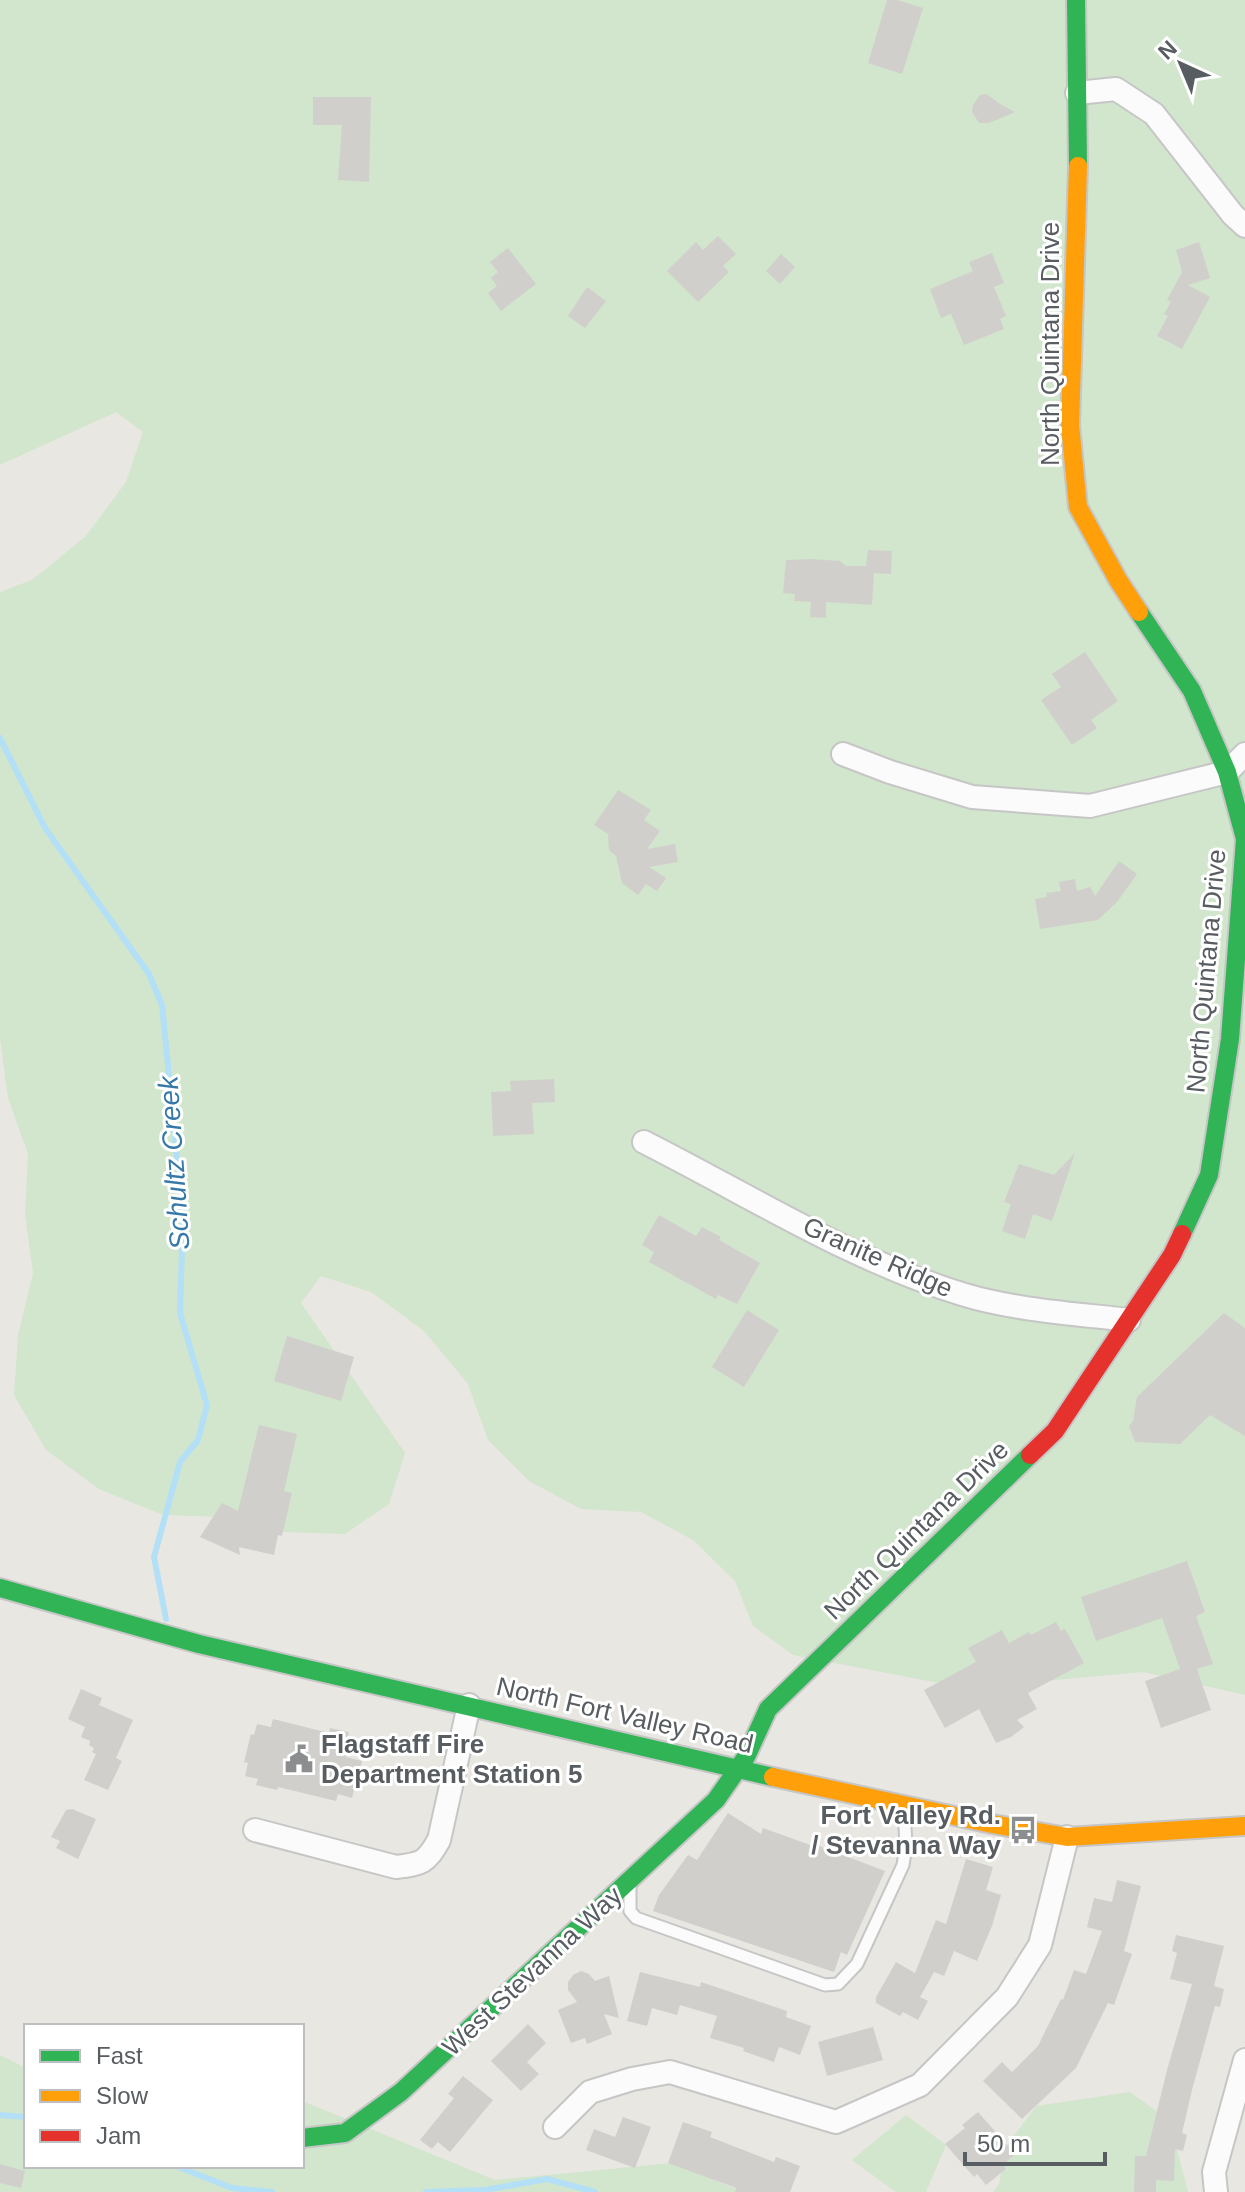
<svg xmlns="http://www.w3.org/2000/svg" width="1245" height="2192" font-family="Arial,sans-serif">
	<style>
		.green { fill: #d1e6cc }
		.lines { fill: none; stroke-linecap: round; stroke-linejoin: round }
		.stream { stroke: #b3e0f6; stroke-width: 6 }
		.building { fill: #d1cfcc }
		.lane-casing { stroke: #c5c6c5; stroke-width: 15 }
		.street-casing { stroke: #c5c6c5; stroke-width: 26 }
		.fast-casing { stroke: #c6c6c6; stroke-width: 22 }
		.slow-casing { stroke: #c6c6c6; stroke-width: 22 }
		.jam-casing { stroke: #c6c6c6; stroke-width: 22 }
		.lane { stroke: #fcfbfb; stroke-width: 11 }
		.street { stroke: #fcfbfb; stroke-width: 22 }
		.fast { stroke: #30b455; stroke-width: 18 }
		.slow { stroke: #ff9f0a; stroke-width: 18 }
		.jam { stroke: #e5322d; stroke-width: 18 }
		.labels { text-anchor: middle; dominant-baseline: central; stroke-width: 6; stroke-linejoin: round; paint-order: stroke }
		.street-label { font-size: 26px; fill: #585d61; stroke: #fff }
		.poi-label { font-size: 26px; font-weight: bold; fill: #585d61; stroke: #fff; text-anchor: start }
		.water-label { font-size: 28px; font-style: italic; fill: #3679a9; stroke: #fff }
	</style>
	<rect width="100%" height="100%" fill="#e9e7e2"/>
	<path class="green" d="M 0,0 L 1245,0 L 1245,1695 L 1143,1672 L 965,1688 L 793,1655 L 753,1626 L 735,1581 L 693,1540 L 641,1512 L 581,1509 L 529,1481 L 488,1440 L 468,1384 L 424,1331 L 371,1292 L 321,1276 L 301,1303 L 405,1453 L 389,1504 L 345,1534 L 285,1532 L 223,1517 L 163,1515 L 99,1489 L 46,1450 L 14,1395 L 18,1335 L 33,1273 L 25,1214 L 28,1154 L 8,1098 L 0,1039 L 0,592 L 32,580 L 86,536 L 126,482 L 143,432 L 116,412 L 0,465 Z
		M 0,2055 L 26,2068 L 26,2166 L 302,2166 L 302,2102 L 305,2102 L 495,2180 L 673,2163 L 743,2192 L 0,2192 Z
		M 1130,2092 L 1170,2121 L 1188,2192 L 993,2192 L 999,2184 L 1006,2147 L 1036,2106 Z
		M 906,2115 L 946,2145 L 926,2192 L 896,2192 L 852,2160 Z"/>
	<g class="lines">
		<path class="stream" d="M 0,738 L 45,828 L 149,974 L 162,1005 L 183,1218 L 180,1313 L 207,1405 L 198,1440 L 180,1462 L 154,1557 L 166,1619
			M 0,2115 L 26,2117
			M 176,2166 L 232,2188 L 272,2192
			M 426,2192 L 485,2190 L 547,2179 L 595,2192"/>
	</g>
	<path class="building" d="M 887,0 L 897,0 L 923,8 L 902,74 L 868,63 Z
		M 987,94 L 1000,104 L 1015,112 L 989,123 L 979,123 L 972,112 L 973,105 L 980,95 Z
		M 313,97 L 371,97 L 369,182 L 338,180 L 342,125 L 313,125 Z
		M 718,236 L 736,254 L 723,266 L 729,272 L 698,302 L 667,271 L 696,242 L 703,250 Z
		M 1199,242 L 1210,278 L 1188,285 L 1210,297 L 1182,349 L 1157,336 L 1168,316 L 1164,314 L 1171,302 L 1167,300 L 1182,272 L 1176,250 Z
		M 508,248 L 536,284 L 501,311 L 488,293 L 497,286 L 491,278 L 498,272 L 490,262 Z
		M 992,253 L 1004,283 L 994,287 L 1006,316 L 1000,319 L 1004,329 L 964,345 L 951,314 L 941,318 L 930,289 L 973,271 L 969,262 Z
		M 781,254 L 795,267 L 780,284 L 766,271 Z
		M 587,287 L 606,301 L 585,328 L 568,316 Z
		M 868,550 L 892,551 L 891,574 L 874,573 L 872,605 L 826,602 L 826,618 L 810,617 L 811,602 L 794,601 L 795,594 L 783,593 L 786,560 L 811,559 L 840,561 L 846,566 L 866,566 Z
		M 1085,652 L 1118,701 L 1091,720 L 1097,728 L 1072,745 L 1041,700 L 1061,687 L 1052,674 Z
		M 618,790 L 651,810 L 644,820 L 660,831 L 647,849 L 675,844 L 678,862 L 649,867 L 666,878 L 657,891 L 646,884 L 638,895 L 622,883 L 616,856 L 609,850 L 608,834 L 594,825 Z
		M 1119,861 L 1137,874 L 1117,902 L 1098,920 L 1040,929 L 1035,899 L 1047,897 L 1046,893 L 1061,891 L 1059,882 L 1075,879 L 1077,891 L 1090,887 L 1095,896 Z
		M 554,1079 L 555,1102 L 532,1103 L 534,1134 L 493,1136 L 491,1092 L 511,1091 L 510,1081 Z
		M 1075,1153 L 1052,1221 L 1033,1214 L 1025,1239 L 1002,1231 L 1011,1204 L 1004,1202 L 1019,1164 L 1054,1175 Z
		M 659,1215 L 696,1236 L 702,1227 L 721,1237 L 719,1240 L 760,1263 L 737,1304 L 718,1295 L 716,1299 L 649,1262 L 654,1252 L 642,1245 Z
		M 747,1310 L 779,1330 L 744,1387 L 712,1367 Z
		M 1224,1313 L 1245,1328 L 1245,1436 L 1210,1415 L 1180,1444 L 1135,1442 L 1129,1426 L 1133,1421 L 1137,1397 Z
		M 287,1336 L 354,1357 L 341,1401 L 274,1381 Z
		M 259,1425 L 297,1434 L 284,1491 L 292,1493 L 282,1536 L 278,1535 L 274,1555 L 239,1547 L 240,1555 L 200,1537 L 222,1503 L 238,1511 Z
		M 1187,1561 L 1205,1612 L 1196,1616 L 1213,1664 L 1197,1669 L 1211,1710 L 1161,1728 L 1145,1681 L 1180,1669 L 1162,1618 L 1096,1641 L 1081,1597 Z
		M 1056,1622 L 1061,1631 L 1065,1629 L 1084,1663 L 1028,1693 L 1037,1709 L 1017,1720 L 1024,1727 L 1011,1737 L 996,1743 L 979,1709 L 945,1728 L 924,1690 L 976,1662 L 968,1648 L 1002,1630 L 1009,1643 L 1029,1632 L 1031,1635 Z
		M 81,1689 L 102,1698 L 99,1705 L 133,1720 L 116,1758 L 122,1761 L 108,1790 L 84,1780 L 96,1754 L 92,1752 L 94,1748 L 89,1745 L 90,1741 L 81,1737 L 85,1727 L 68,1719 Z
		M 273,1719 L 329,1733 L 330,1728 L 349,1732 L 348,1737 L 351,1738 L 346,1757 L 362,1761 L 352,1798 L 338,1794 L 336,1801 L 278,1787 L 277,1790 L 256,1785 L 258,1779 L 245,1776 L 248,1763 L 244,1762 L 251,1734 L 254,1735 L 257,1724 L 271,1727 Z
		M 72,1809 L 96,1819 L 78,1859 L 56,1848 L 60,1841 L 51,1837 L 66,1810 Z
		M 728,1813 L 761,1834 L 763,1828 L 813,1846 L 814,1844 L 885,1871 L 847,1955 L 841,1952 L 834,1972 L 653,1911 L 659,1895 L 688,1855 L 697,1860 Z
		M 966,1859 L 993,1867 L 986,1890 L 1001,1895 L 992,1926 L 977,1961 L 954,1951 L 944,1976 L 934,1972 L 920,1997 L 928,2001 L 918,2020 L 903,2012 L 900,2016 L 876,2003 L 876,1997 L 896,1962 L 915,1973 L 936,1920 L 946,1924 Z
		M 1117,1880 L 1141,1886 L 1124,1951 L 1132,1954 L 1114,2005 L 1108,2003 L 1076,2068 L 1022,2119 L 983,2081 L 1002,2062 L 1012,2072 L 1038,2046 L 1061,1999 L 1063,2000 L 1074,1970 L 1086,1974 L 1102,1931 L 1087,1927 L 1094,1898 L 1112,1902 Z
		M 1176,1935 L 1224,1946 L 1214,1986 L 1224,1989 L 1220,2007 L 1215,2006 L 1192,2090 L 1182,2133 L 1187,2135 L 1183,2151 L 1175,2149 L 1174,2181 L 1156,2180 L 1156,2192 L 1134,2192 L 1135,2156 L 1146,2156 L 1167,2070 L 1192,1984 L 1170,1979 L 1177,1953 L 1172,1951 Z
		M 581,1971 L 589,1974 L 595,1981 L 609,1976 L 619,2018 L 604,2014 L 612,2034 L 587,2044 L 585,2038 L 571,2043 L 558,2010 L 577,2002 L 568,1990 L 568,1982 L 573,1975 Z
		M 640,1972 L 700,1987 L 701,1982 L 787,2011 L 786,2017 L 811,2026 L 800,2055 L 779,2047 L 774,2062 L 743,2051 L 744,2048 L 710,2038 L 717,2016 L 680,2005 L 677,2015 L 652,2008 L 647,2026 L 627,2021 Z
		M 528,2024 L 546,2043 L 527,2062 L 539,2074 L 521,2091 L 491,2061 Z
		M 873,2027 L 883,2060 L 827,2076 L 818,2042 Z
		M 463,2076 L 493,2100 L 450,2152 L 438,2142 L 432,2149 L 420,2140 L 454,2098 L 448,2094 Z
		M 978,2112 L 1015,2154 L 1003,2165 L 1006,2169 L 986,2185 L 977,2174 L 974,2177 L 945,2144 L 965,2128 L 962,2125 Z
		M 623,2117 L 651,2127 L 635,2168 L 586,2150 L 594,2129 L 615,2137 Z
		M 683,2122 L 712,2132 L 710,2137 L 774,2162 L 776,2157 L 800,2166 L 790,2192 L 735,2192 L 736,2188 L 668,2163 Z
		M 0,2164 L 25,2171 L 21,2188 L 0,2183 Z"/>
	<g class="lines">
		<defs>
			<path id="lane" d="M 630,1885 L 630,1911 L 636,1918 L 825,1985 L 838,1984 L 857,1964 L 903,1865 L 906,1846 L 904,1807"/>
			<path id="street" d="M 1077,93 L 1116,89 L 1154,114 L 1233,215 L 1245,226
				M 843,754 L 890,772 L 972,797 L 1090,806 L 1227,772 L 1245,754
				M 644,1142 C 749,1195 852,1261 965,1295 C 1015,1310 1077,1314 1129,1320
				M 255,1830 L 396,1867 C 422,1864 426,1863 439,1840 L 469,1705
				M 555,2127 L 590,2092 L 632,2079 L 670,2072 L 836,2122 L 920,2085 L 1007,1997 L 1040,1945 L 1067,1837
				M 1216,2192 L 1214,2172 L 1245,2060"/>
			<path id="fast" d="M 1076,0 L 1078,166
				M 1139,612 L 1192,691 L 1227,772 L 1245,839 L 1230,1039 L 1209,1175 L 1182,1234
				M 0,1588 L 199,1644 L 773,1777
				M 302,2138 L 345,2133 L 401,2092 L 716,1800 L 746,1757 L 768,1709 L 1030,1455"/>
			<path id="slow" d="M 1078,166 L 1070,425 L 1078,507 L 1118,580 L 1139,612
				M 773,1777 L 992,1824 L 1067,1837 L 1245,1826"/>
			<path id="jam" d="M 1030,1455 L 1055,1431 L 1172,1255 L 1182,1234"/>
		</defs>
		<use href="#lane" class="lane-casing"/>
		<use href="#street" class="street-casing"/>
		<use href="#fast" class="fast-casing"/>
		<use href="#slow" class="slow-casing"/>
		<use href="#jam" class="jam-casing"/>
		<use href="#lane" class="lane"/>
		<use href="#street" class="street"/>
		<use href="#fast" class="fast"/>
		<use href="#slow" class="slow"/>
		<use href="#jam" class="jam"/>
	</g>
	<defs>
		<symbol id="civic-bare" viewBox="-9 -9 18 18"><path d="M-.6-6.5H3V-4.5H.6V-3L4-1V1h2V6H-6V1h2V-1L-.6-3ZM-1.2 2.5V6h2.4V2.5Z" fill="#8b8d8e" stroke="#fff" stroke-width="2.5" paint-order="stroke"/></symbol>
		<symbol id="bus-bare" viewBox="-9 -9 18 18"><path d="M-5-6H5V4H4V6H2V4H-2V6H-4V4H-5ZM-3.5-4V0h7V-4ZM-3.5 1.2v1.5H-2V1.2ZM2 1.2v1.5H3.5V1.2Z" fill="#8b8d8e" stroke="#fff" stroke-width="2.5" paint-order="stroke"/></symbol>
	</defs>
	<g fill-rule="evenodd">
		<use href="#civic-bare" x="279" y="1739" width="40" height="40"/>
		<use href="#bus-bare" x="1003" y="1810" width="40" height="40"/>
	</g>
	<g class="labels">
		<g class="street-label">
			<text transform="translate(1050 344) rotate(-90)">North Quintana Drive</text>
			<text transform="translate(1206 971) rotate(-85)">North Quintana Drive</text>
			<text transform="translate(878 1257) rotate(24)">Granite Ridge</text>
			<text transform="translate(916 1530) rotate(-44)">North Quintana Drive</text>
			<text transform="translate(625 1715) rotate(13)">North Fort Valley Road</text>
			<text transform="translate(532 1971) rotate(-43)">West Stevanna Way</text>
		</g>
		<g class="poi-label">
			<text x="321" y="1744">Flagstaff Fire<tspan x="321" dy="30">Department Station 5</tspan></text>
			<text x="1001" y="1815" text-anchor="end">Fort Valley Rd.<tspan x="1001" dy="30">/ Stevanna Way</tspan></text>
		</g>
		<g class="water-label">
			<text transform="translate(174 1163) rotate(-94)">Schultz Creek</text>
		</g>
	</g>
	<rect x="24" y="2024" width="280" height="144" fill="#ffffff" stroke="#bcbec0" stroke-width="2"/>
	<rect x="40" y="2050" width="40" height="12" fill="#30b455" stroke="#bcbec0" stroke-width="2"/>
	<text x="96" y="2064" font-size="24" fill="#585d61">Fast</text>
	<rect x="40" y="2090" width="40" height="12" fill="#ff9f0a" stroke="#bcbec0" stroke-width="2"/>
	<text x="96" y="2104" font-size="24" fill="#585d61">Slow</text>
	<rect x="40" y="2130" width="40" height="12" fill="#e5322d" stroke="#bcbec0" stroke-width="2"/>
	<text x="96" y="2144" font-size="24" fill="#585d61">Jam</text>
	<g transform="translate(1181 64) rotate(316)" stroke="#ffffff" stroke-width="6" paint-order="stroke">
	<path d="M0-6L14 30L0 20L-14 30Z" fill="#585d61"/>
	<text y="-12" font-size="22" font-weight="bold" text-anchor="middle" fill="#585d61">N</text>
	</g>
	<path d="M965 2152v12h140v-12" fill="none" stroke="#585d61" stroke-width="4"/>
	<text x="977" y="2152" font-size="24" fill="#585d61" stroke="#ffffff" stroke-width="6" paint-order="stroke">50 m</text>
</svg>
